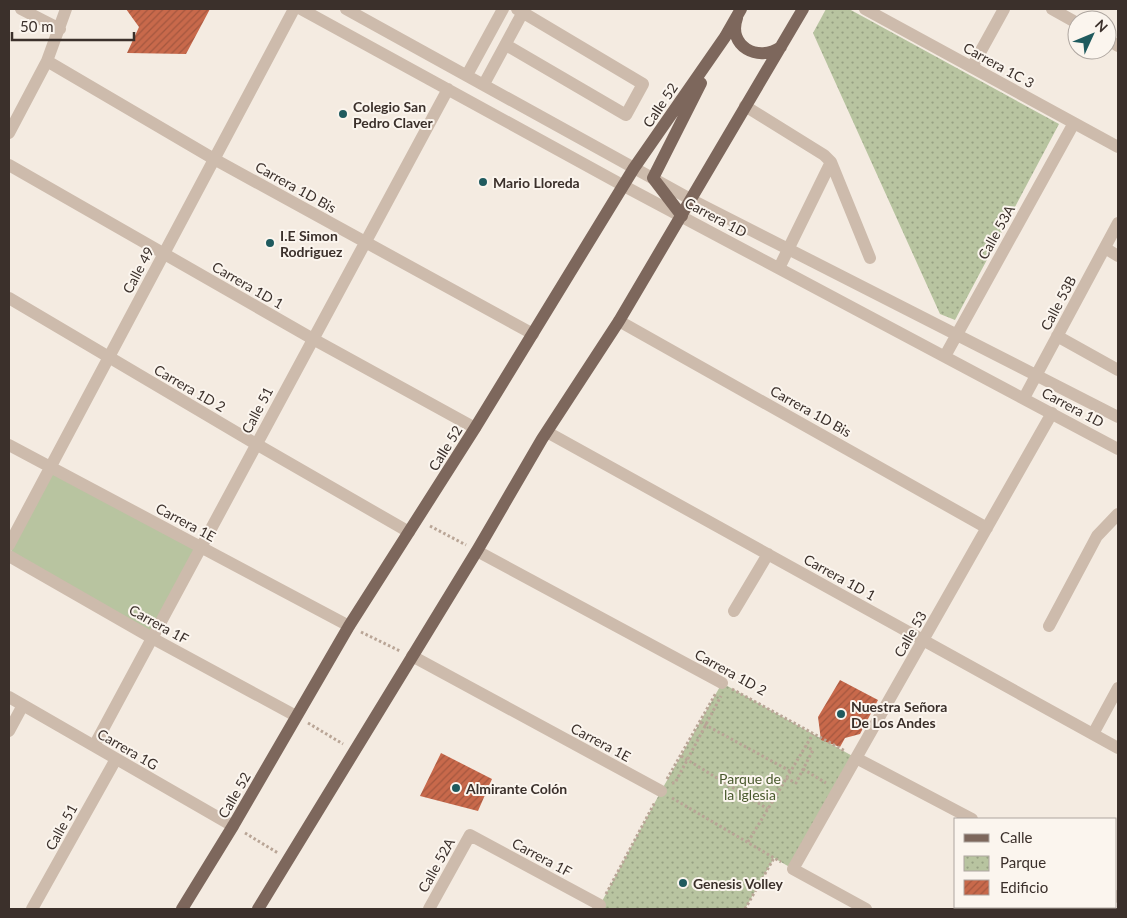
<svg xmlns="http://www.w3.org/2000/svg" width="1127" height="918" font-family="Lato,sans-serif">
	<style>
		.grass { fill: #b8c4a0 }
		.park { fill: url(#park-dots) }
		.building { fill: url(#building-hatch) }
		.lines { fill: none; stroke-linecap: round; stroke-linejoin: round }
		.path { stroke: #b9a596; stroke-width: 3; stroke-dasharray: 2.5 2.5; stroke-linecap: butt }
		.minor { stroke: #cdbbac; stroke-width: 12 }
		.major { stroke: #7d675c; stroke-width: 12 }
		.poi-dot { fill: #1f5a5e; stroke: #fbf5ee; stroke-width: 2 }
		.labels { text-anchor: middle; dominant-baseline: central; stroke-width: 4; stroke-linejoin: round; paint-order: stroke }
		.street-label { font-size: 14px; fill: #3b302b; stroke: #fbf5ee }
		.poi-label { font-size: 14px; font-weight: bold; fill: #3b302b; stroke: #fbf5ee; text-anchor: start }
		.park-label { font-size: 14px; fill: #4a5a2e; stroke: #fbf5ee }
	</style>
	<defs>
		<pattern id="park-dots" width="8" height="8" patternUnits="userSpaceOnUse" patternTransform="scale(1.25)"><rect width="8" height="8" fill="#b8c4a0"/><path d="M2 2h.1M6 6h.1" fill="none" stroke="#97a083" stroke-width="1.8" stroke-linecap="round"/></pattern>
		<pattern id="building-hatch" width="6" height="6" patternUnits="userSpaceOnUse" patternTransform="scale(1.25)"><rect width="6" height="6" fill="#c8694b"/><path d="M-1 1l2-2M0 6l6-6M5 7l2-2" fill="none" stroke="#a4573f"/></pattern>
	</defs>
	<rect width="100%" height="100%" fill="#f4ebe1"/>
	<path class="grass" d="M 50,467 L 199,547 L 152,638 L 9,556 Z"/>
	<path class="park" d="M 826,9 L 849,9 L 1059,124 L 955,320 L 940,314 L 813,33 Z
		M 722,683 L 856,758 L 793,869 L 774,858 L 745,909 L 607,909 L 600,905 L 661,791 Z"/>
	<path class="building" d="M 126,9 L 210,9 L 186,54 L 127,53 L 139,27 Z
		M 840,680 L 878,700 L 860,734 L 845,738 L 840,747 L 821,740 L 818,717 Z
		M 441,753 L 492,779 L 478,811 L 420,796 Z"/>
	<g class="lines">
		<path class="path" d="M 430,526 L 466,545
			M 361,632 L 400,651
			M 732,689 L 845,751
			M 700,722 L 790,771
			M 308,723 L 343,744
			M 681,756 L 768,809
			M 803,769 L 826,783
			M 786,778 L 796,783 L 813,750 L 805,746
			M 667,779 L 716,693
			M 672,783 L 675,783 L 721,696
			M 672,798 L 781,862
			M 245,833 L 278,853
			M 748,842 L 813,734
			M 606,894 L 655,802
			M 745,909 L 774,858"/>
		<path class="minor" d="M 21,9 L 60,29
			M 301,9 L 624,186 L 1118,449
			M 346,9 L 692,200 L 1118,417
			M 865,9 L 1118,147
			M 1052,9 L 1077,23
			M 1107,39 L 1118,46
			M 506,45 L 626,115 L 643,84 L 517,9
			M 47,61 L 214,159 L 533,334
			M 972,67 L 1004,9
			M 467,75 L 503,9
			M 484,84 L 523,12
			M 745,106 L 824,155 L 831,162 L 870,258
			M 9,133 L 47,61 L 66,9
			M 9,165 L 313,339 L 475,428
			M 1105,248 L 1118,256
			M 779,268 L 831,162
			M 9,298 L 256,444 L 409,532
			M 619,321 L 987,528
			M 1057,336 L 1118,370
			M 945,356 L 1074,123
			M 1024,398 L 1118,223
			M 547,432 L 1118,748
			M 9,445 L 349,626
			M 9,545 L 294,9
			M 477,551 L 722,683
			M 9,556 L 152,638 L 296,716
			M 734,611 L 768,554
			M 1049,626 L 1097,536 L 1118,514
			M 412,656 L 661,791
			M 9,697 L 233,826
			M 9,731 L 23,705
			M 1093,734 L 1118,688
			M 94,746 L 448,89
			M 856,758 L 972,819
			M 1116,896 L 1118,897
			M 32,909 L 116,759
			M 429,909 L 470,835 L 600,905 L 598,909
			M 866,909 L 793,869 L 1052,413"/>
		<path class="major" d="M 737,18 C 727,46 758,63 781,47
			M 682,216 L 653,178 L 701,83
			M 182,909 L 233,826 L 349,626 L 475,428 L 634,168 L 725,37 L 741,9
			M 258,909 L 478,549 L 542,439 L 619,321 L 803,9"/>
	</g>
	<g class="poi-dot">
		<circle cx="343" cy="114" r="5"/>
		<circle cx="483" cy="182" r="5"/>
		<circle cx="270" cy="243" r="5"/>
		<circle cx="841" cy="714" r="5"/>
		<circle cx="456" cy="788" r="5"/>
		<circle cx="683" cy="883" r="5"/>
	</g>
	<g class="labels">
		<g class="street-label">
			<text transform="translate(999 65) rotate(29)">Carrera 1C 3</text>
			<text transform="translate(660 105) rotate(-56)">Calle 52</text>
			<text transform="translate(296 187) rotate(29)">Carrera 1D Bis</text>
			<text transform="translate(716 217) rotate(28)">Carrera 1D</text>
			<text transform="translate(996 232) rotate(-61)">Calle 53A</text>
			<text transform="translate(138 270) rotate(-62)">Calle 49</text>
			<text transform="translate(248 285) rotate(30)">Carrera 1D 1</text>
			<text transform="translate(1058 303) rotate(-62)">Calle 53B</text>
			<text transform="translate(190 388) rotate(30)">Carrera 1D 2</text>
			<text transform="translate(1073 407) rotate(28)">Carrera 1D</text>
			<text transform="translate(257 410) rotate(-62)">Calle 51</text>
			<text transform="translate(811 411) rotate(29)">Carrera 1D Bis</text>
			<text transform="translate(445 448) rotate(-58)">Calle 52</text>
			<text transform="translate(186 522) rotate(28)">Carrera 1E</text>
			<text transform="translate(840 577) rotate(29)">Carrera 1D 1</text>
			<text transform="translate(159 624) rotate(29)">Carrera 1F</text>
			<text transform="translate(910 634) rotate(-60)">Calle 53</text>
			<text transform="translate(731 672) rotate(29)">Carrera 1D 2</text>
			<text transform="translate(601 742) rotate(28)">Carrera 1E</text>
			<text transform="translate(128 749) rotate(30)">Carrera 1G</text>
			<text transform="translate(234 795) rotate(-60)">Calle 52</text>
			<text transform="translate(61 827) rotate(-61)">Calle 51</text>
			<text transform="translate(542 857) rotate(28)">Carrera 1F</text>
			<text transform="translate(436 865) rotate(-61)">Calle 52A</text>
		</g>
		<g class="poi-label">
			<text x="353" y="106">Colegio San<tspan x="353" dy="16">Pedro Claver</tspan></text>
			<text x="493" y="182">Mario Lloreda</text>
			<text x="280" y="235">I.E Simon<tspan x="280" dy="16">Rodriguez</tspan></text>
			<text x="851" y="706">Nuestra Señora<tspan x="851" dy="16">De Los Andes</tspan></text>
			<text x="466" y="788">Almirante Colón</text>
			<text x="693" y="883">Genesis Volley</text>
		</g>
		<g class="park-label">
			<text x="750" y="778">Parque de<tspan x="750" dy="16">la Iglesia</tspan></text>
		</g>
	</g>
	<rect width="1127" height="918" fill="none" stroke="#3b302b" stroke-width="20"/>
	<rect x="954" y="818" width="162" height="90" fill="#fbf5ee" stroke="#aea6a0"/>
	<rect x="964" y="834" width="25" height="8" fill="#7d675c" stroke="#aea6a0"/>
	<text x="1000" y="843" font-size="15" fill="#3b302b">Calle</text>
	<rect x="964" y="856" width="25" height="15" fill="url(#park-dots)" stroke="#aea6a0"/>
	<text x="1000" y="868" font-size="15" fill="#3b302b">Parque</text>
	<rect x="964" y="880" width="25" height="15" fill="url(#building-hatch)" stroke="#aea6a0"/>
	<text x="1000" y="893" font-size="15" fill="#3b302b">Edificio</text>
	<g transform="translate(1092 35) rotate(46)"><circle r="24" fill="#fbf5ee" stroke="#aea6a0"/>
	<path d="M0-4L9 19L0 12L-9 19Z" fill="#1f5a5e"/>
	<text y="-8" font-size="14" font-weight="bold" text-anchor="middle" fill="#3b302b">N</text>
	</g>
	<path d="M12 32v8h122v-8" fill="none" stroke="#3b302b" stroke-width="2.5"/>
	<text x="20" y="32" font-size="15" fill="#3b302b" stroke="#fbf5ee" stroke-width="4" paint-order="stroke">50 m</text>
</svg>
